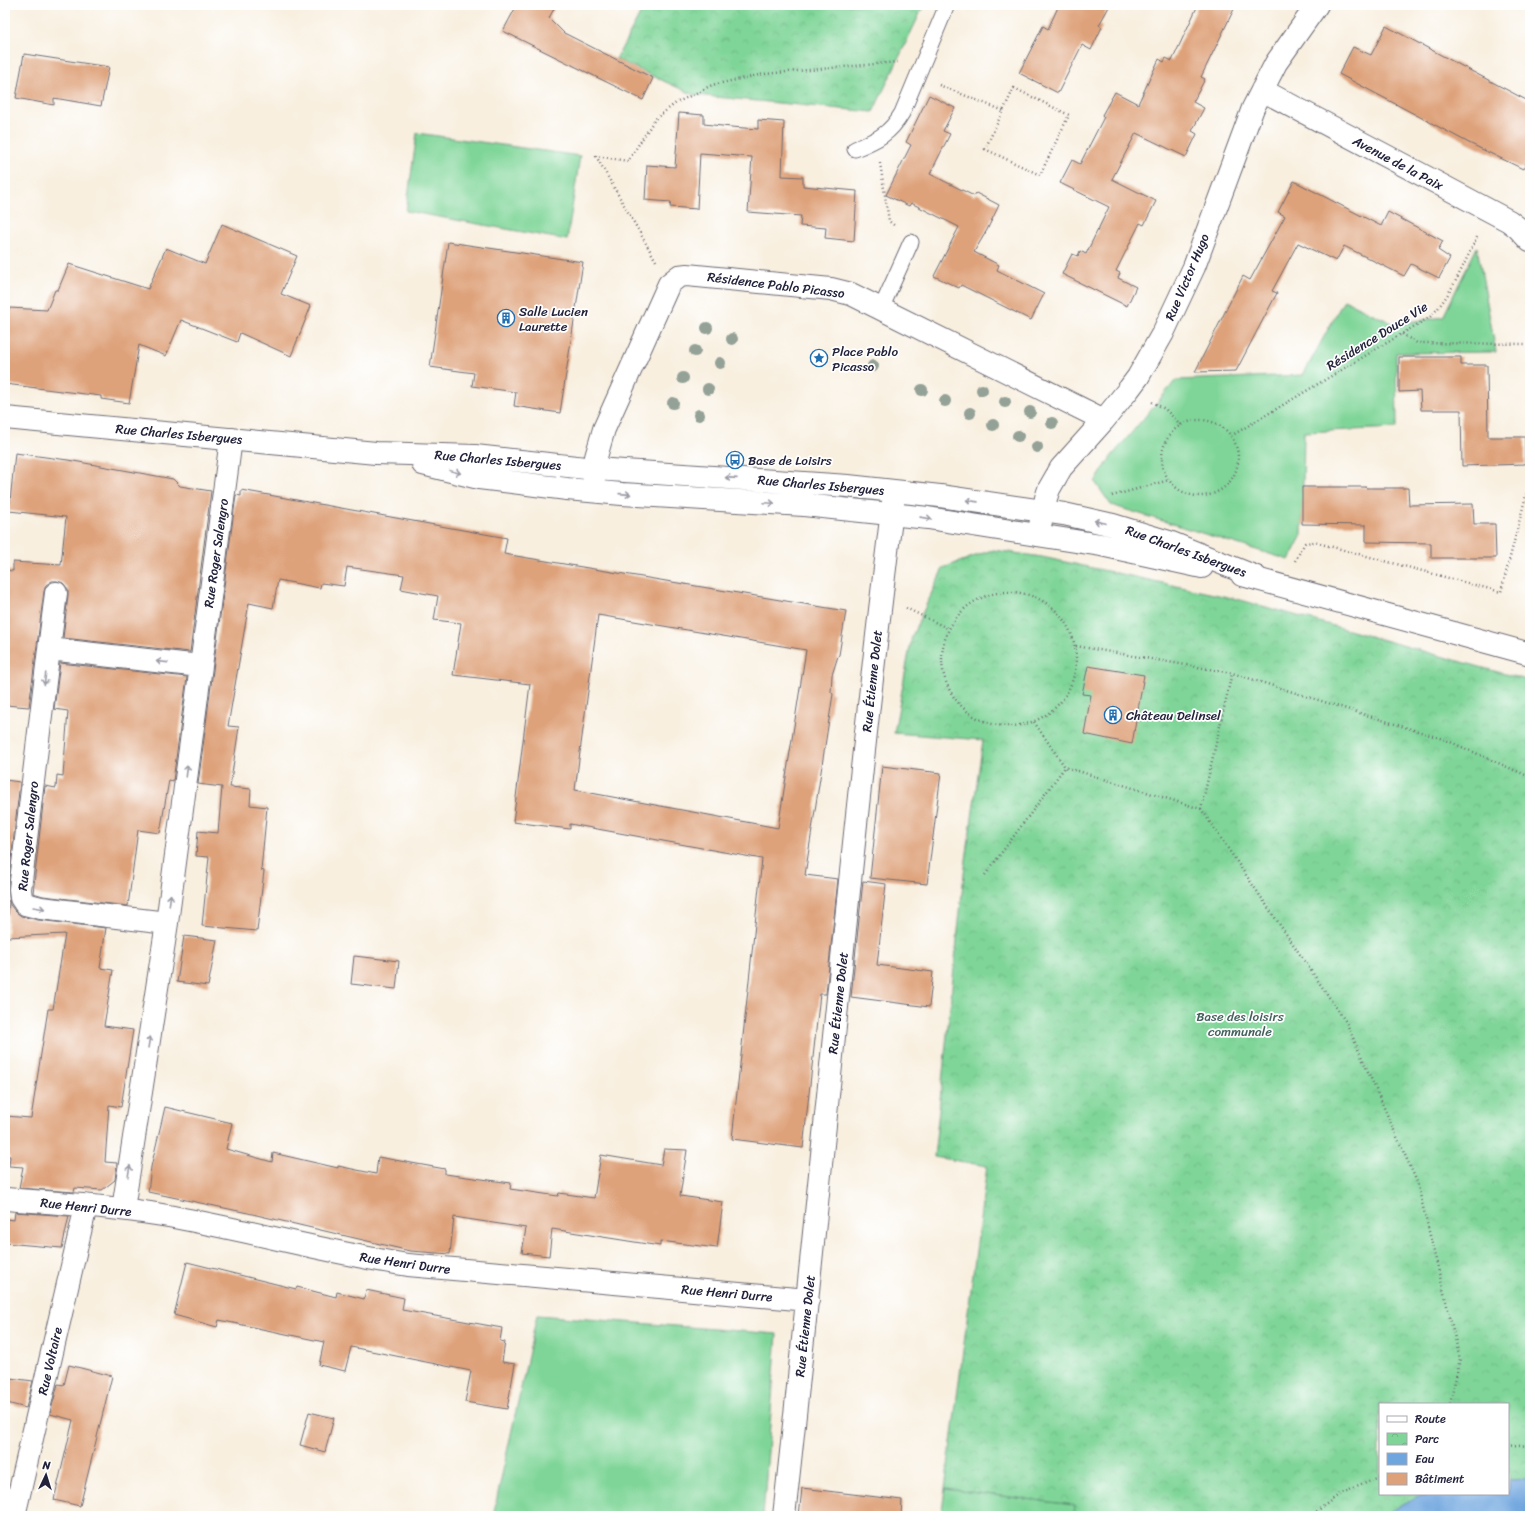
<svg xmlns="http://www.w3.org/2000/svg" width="1535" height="1521" font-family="Sriracha,sans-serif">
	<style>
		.grass { fill: #7fd598; stroke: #507c6a }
		.park { fill: url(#park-crowns); stroke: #507c6a; fill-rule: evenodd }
		.water { fill: #70a6de; stroke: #49648c }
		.building { fill: #dea27a; fill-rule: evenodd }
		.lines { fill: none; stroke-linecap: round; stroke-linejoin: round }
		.service-casing { stroke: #6d6a74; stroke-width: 17 }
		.minor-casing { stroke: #6d6a74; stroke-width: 24 }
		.secondary-casing { stroke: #6d6a74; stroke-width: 24 }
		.path { stroke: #6d6a74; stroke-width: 2.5; stroke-dasharray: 1 3; stroke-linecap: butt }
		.service { stroke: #fff; stroke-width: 15 }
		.minor { stroke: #fff; stroke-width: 22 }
		.secondary { stroke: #fff; stroke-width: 22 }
		.tree { fill: #94a197 }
		.oneway { stroke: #9c9ca7 }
		.labels { text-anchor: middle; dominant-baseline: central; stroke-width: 3.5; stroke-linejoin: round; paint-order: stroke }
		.street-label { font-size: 13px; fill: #22223b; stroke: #fff }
		.poi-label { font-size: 13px; fill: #22223b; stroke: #fff; text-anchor: start }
		.park-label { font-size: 13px; fill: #43615c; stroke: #fff }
	</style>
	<defs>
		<pattern id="park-crowns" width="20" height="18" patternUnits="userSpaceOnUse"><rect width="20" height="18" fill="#7fd598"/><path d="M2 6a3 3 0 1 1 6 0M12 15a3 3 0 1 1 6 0" fill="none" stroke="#6db784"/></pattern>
	</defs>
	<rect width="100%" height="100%" fill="#fff"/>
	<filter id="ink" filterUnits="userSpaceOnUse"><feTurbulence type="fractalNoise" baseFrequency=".025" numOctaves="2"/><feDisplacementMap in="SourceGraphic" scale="8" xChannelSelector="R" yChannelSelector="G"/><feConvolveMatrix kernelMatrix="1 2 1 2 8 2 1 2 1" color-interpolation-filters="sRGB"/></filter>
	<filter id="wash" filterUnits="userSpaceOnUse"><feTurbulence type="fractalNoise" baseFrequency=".012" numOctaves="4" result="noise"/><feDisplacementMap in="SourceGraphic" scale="16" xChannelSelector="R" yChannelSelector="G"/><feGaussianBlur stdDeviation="0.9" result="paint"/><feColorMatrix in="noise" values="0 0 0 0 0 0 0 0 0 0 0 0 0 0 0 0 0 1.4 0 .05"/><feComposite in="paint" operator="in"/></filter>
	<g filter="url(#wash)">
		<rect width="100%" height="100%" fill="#f8efdf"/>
		<path class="grass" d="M 417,133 L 580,156 L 567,240 L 406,211 Z
			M 1477,247 L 1496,352 L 1396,353 L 1397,428 L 1304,432 L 1302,535 L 1289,560 L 1111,505 L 1095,482 L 1111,457 L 1176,380 L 1303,375 L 1344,300 L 1394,324 L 1443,317 Z
			M 537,1315 L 777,1334 L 763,1516 L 493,1516 Z
			M 945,1489 L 1075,1505 L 1074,1516 L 941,1516 Z"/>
		<path class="park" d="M 645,5 L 924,5 L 873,112 L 694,95 L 616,59 Z
			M 994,550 L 1042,557 L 1237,599 L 1530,681 L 1530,1516 L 1074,1516 L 1075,1505 L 945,1489 L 987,1166 L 934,1157 L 964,874 L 983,740 L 894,733 L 912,636 L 943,568 L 989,551 ZM 1380,1404 L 1508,1404 L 1508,1494 L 1380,1494 Z"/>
		<path class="water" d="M 1530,1479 L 1530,1516 L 1381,1516 L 1416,1497 L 1431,1494 L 1508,1494 L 1508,1480 Z"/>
		<g id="blocks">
			<path class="building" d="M 517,5 L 556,5 L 549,18 L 564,33 L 653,78 L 643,100 L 503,31 Z
				M 1059,5 L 1110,5 L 1099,25 L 1102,27 L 1091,50 L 1082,45 L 1058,93 L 1019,73 L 1043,26 L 1048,29 Z
				M 1198,5 L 1236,5 L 1201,77 L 1205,79 L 1193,102 L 1204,108 L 1192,131 L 1197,134 L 1186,157 L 1136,133 L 1112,179 L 1156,201 L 1144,225 L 1140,223 L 1116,271 L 1120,273 L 1118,278 L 1136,287 L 1127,306 L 1062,274 L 1072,254 L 1078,256 L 1080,251 L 1086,254 L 1109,207 L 1060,183 L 1072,160 L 1080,164 L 1104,117 L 1102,115 L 1115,92 L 1138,104 L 1159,59 L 1164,62 L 1166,58 L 1172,61 Z
				M 1386,26 L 1530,102 L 1530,155 L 1523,169 L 1469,143 L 1339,74 L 1353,47 L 1371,55 Z
				M 24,54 L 109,67 L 101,106 L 54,98 L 54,105 L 16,98 Z
				M 929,95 L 955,108 L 943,131 L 950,134 L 930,174 L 974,196 L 976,193 L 999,205 L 987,230 L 974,252 L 999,265 L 997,270 L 1044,294 L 1031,320 L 961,285 L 959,288 L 934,276 L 959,227 L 911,203 L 909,206 L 886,195 L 911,145 L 906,142 Z
				M 679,113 L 704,115 L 704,124 L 731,127 L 758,129 L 758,120 L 784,122 L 782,176 L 803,177 L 803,186 L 857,191 L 854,241 L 825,238 L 826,228 L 800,226 L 801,216 L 748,212 L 752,157 L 700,153 L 697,209 L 670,207 L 671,202 L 645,200 L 647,165 L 675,167 Z
				M 1294,181 L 1381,226 L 1388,212 L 1443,241 L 1438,250 L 1450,258 L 1439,278 L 1411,264 L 1404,276 L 1344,246 L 1336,261 L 1298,243 L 1272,291 L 1277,293 L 1236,371 L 1195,372 L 1243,276 L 1250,280 L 1285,216 L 1278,212 Z
				M 222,224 L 297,256 L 281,294 L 311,306 L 291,356 L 240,333 L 237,342 L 181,320 L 166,356 L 139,345 L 129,403 L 101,399 L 101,396 L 5,384 L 5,330 L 9,308 L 47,310 L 55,290 L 58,290 L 69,264 L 148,289 L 166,248 L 205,264 Z
				M 448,242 L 583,262 L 560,413 L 514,406 L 516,392 L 472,386 L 474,373 L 430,367 Z
				M 1399,357 L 1461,357 L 1461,365 L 1487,365 L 1488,437 L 1525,437 L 1525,464 L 1462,466 L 1461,410 L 1421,410 L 1420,391 L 1399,392 Z
				M 15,453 L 68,460 L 173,479 L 180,486 L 211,491 L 190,652 L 63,638 L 68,595 L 68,589 L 63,583 L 57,581 L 52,581 L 46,585 L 44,591 L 29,707 L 5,705 L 5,570 L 13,571 L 13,562 L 61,565 L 66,517 L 9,511 Z
				M 1302,487 L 1366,487 L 1366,488 L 1408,488 L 1409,505 L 1473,504 L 1474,524 L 1495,524 L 1496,558 L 1431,558 L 1431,543 L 1366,542 L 1366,525 L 1302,524 Z
				M 241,490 L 507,538 L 504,554 L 846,611 L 839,655 L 838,656 L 832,675 L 831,692 L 833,694 L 805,875 L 838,879 L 826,994 L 820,994 L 803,1148 L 732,1139 L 762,859 L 570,824 L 570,829 L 513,822 L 530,684 L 453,675 L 461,623 L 434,620 L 438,596 L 401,589 L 404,575 L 347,567 L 344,586 L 321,583 L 320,588 L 278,580 L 273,608 L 249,603 L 228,726 L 239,727 L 230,787 L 251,789 L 250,805 L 267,807 L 261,870 L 264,871 L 257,931 L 202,926 L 209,857 L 196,856 L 198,831 L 218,833 L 222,787 L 198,784 L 236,495 L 241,496 ZM 598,615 L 806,650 L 778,828 L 575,790 Z
				M 60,663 L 187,677 L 173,781 L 169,780 L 160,833 L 138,830 L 128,906 L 43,896 L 33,893 L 45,786 L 56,788 L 57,775 L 63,776 L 68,711 L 54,709 Z
				M 1088,666 L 1144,675 L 1132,744 L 1084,734 L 1091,695 L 1082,694 Z
				M 882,766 L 941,773 L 927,884 L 870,878 Z
				M 5,780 L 20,782 L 8,888 L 10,905 L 15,911 L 21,916 L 38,920 L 106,928 L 100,968 L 113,970 L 104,1026 L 133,1030 L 121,1107 L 109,1105 L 105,1162 L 117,1163 L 115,1180 L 102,1190 L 75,1188 L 74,1192 L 19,1188 L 23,1167 L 9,1166 L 10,1156 L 5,1156 L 5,1116 L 31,1118 L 48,1009 L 53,1009 L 65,934 L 7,937 L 9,901 L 5,900 Z
				M 863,881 L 886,884 L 877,965 L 933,972 L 929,1007 L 851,997 Z
				M 184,936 L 217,940 L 208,986 L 177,982 Z
				M 354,956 L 399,961 L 396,989 L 351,984 Z
				M 165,1107 L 232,1123 L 226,1149 L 272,1162 L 273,1153 L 338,1168 L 338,1166 L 376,1174 L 378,1157 L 445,1169 L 445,1174 L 511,1183 L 510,1189 L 558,1196 L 559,1193 L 594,1198 L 601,1155 L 661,1165 L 664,1149 L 687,1150 L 680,1196 L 723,1202 L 717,1248 L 660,1241 L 660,1246 L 552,1229 L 549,1256 L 522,1253 L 526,1228 L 454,1217 L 450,1254 L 410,1251 L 248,1213 L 148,1192 L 151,1167 Z
				M 15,1212 L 69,1216 L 62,1248 L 5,1243 L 5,1219 L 14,1220 Z
				M 187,1262 L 296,1289 L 297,1287 L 336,1297 L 337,1292 L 364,1299 L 366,1290 L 404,1298 L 402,1310 L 502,1328 L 500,1341 L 505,1342 L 502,1362 L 515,1364 L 507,1409 L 465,1402 L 471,1371 L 351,1347 L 345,1371 L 319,1365 L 324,1342 L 219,1320 L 217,1327 L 174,1315 Z
				M 69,1365 L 112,1376 L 80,1506 L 54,1500 L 73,1420 L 50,1414 L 58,1384 L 64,1385 Z
				M 10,1378 L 33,1381 L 26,1408 L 7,1403 Z
				M 309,1412 L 334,1418 L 325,1452 L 300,1445 Z
				M 802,1488 L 902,1500 L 901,1516 L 799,1516 Z"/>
		</g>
	</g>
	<g filter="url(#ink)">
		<use href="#blocks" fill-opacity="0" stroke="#6d6a74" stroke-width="1"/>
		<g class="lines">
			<defs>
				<path id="service" d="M 855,149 C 877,140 890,134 902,113 L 947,5
					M 881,309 L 911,242"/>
				<path id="minor" d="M 1262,90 L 1509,221 L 1518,228 L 1530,241
					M 593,489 L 596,457 L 604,429 L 669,284 L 679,276 L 687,275 L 831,289 L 851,294 L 1104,420
					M 1038,535 L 1046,498 L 1049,489 L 1061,468 L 1104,420 L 1129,389 L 1138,377 L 1163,333 L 1194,267 L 1253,108 L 1276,63 L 1317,5
					M 49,649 L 56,593
					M 167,923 L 41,908 L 25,904 L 21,898 L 20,889 L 49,649 L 200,666
					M 5,1199 C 57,1203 110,1206 162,1215 C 244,1229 325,1252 408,1265 L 808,1300
					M 123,1209 L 167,923 L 231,439
					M 14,1516 L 86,1206
					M 784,1516 C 822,1176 851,835 894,495"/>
				<path id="secondary" d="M 5,418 L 376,453 L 475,456 L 595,469 L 848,486 L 940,496 L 1064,514 L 1113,525 L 1169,542 L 1256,577
					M 423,464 L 479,478 L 567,489 L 622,494 L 804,505 L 928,518 L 1101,545 L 1202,567
					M 1242,575 L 1530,654"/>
			</defs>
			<use href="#service" class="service-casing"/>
			<use href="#minor" class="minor-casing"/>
			<use href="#secondary" class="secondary-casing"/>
			<path class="path" d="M 939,85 L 1004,111
				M 1014,88 L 1069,115 L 1040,175 L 985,149 Z
				M 880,163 L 889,221 L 895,226
				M 656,261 L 596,156 L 628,161 L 655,119 L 676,103 L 712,85 L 764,74 L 898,62
				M 1402,334 L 1417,343 L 1530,344
				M 1152,402 L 1165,409 L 1181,425
				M1162 458a38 38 0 1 1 76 0a38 38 0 1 1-76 0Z
				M 1231,436 L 1430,317 C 1452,295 1464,263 1478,235
				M 1112,496 L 1169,480
				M 1295,561 L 1305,543 L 1314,542 L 1501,592 L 1530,480
				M942 659a67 67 0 1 1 134 0a67 67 0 1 1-134 0Z
				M 906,608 L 949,629
				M 1076,646 L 1232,673 L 1446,740 L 1530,777
				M 1034,722 L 1065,767
				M 1201,809 L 1232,673
				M 985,875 L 1065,767 L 1201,809 L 1346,1022 L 1417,1182 L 1460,1359 L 1450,1404
				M 1508,1447 L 1530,1445
				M 1310,1516 L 1340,1494 L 1380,1477"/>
			<use href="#service" class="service"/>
			<use href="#minor" class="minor"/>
			<use href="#secondary" class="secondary"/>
		</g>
		<g class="tree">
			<circle cx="707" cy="328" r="6"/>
			<circle cx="732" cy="339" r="6"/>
			<circle cx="695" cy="351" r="6"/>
			<circle cx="720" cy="363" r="6"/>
			<circle cx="873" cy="366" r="6"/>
			<circle cx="683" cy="378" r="6"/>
			<circle cx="708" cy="389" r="6"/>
			<circle cx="922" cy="390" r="6"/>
			<circle cx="982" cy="390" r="6"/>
			<circle cx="945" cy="401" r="6"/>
			<circle cx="1005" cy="402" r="6"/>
			<circle cx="673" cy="403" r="6"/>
			<circle cx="1030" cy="412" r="6"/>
			<circle cx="970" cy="413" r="6"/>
			<circle cx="699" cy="415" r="6"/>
			<circle cx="1052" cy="423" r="6"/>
			<circle cx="993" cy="425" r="6"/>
			<circle cx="1018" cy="436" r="6"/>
			<circle cx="1037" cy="447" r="6"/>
		</g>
		<defs><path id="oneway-shaft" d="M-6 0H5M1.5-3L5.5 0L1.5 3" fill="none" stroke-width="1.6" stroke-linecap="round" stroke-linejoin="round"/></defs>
		<g class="oneway">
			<use href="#oneway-shaft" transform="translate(455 472) rotate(14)"/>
			<use href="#oneway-shaft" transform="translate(731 478) rotate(-176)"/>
			<use href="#oneway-shaft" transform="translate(625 494) rotate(4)"/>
			<use href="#oneway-shaft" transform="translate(972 501) rotate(-172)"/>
			<use href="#oneway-shaft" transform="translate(769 503) rotate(3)"/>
			<use href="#oneway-shaft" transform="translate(926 518) rotate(8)"/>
			<use href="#oneway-shaft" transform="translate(1100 522) rotate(-167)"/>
			<use href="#oneway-shaft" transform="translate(162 662) rotate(-174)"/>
			<use href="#oneway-shaft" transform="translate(45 679) rotate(97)"/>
			<use href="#oneway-shaft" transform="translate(187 771) rotate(-83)"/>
			<use href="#oneway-shaft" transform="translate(170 900) rotate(-83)"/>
			<use href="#oneway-shaft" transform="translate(39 908) rotate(9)"/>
			<use href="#oneway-shaft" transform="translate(149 1042) rotate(-81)"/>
			<use href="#oneway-shaft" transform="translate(129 1171) rotate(-81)"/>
		</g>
	</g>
	<defs>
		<symbol id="building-ring" viewBox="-11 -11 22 22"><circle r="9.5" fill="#fff" stroke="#1f6fb2" stroke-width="1.5"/><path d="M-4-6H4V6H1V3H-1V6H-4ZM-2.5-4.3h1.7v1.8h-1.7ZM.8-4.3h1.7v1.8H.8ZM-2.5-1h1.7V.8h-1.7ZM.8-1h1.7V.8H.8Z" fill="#1f6fb2"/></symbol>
		<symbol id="sight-ring" viewBox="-11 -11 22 22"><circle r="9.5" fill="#fff" stroke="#1f6fb2" stroke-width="1.5"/><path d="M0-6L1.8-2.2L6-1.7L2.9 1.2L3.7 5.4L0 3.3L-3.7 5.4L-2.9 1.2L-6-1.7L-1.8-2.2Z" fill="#1f6fb2"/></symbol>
		<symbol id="bus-ring" viewBox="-11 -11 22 22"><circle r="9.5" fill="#fff" stroke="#1f6fb2" stroke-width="1.5"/><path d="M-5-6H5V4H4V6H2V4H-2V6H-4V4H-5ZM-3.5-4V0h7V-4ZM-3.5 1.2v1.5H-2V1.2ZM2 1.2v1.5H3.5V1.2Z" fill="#1f6fb2"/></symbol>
	</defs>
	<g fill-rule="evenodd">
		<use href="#building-ring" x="496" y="308" width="20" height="20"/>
		<use href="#sight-ring" x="809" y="348" width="20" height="20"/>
		<use href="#bus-ring" x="725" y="450" width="20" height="20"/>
		<use href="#building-ring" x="1103" y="705" width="20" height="20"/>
	</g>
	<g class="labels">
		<g class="street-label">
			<text transform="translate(1398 163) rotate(28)">Avenue de la Paix</text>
			<text transform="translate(1187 277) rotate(-67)">Rue Victor Hugo</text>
			<text transform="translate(776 285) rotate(7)">Résidence Pablo Picasso</text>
			<text transform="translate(1377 336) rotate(-32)">Résidence Douce Vie</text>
			<text transform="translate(179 434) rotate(5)">Rue Charles Isbergues</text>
			<text transform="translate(498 460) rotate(5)">Rue Charles Isbergues</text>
			<text transform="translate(821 485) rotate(5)">Rue Charles Isbergues</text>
			<text transform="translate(1186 551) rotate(20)">Rue Charles Isbergues</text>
			<text transform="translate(216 553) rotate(-82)">Rue Roger Salengro</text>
			<text transform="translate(872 681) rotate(-84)">Rue Étienne Dolet</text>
			<text transform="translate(28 836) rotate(-84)">Rue Roger Salengro</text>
			<text transform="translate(838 1003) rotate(-84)">Rue Étienne Dolet</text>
			<text transform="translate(86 1207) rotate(6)">Rue Henri Durre</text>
			<text transform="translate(405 1263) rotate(8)">Rue Henri Durre</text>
			<text transform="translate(727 1293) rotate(5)">Rue Henri Durre</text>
			<text transform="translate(805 1326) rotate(-84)">Rue Étienne Dolet</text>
			<text transform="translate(50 1361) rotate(-77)">Rue Voltaire</text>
		</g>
		<g class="poi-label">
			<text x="519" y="311">Salle Lucien<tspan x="519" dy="15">Laurette</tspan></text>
			<text x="832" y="351">Place Pablo<tspan x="832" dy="15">Picasso</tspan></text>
			<text x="748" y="460">Base de Loisirs</text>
			<text x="1126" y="715">Château Delinsel</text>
		</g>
		<g class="park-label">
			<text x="1240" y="1016">Base des loisirs<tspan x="1240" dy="15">communale</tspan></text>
		</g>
	</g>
	<rect width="1535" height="1521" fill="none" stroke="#fff" stroke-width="20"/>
	<rect x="1379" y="1403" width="130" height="92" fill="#ffffff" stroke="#a7a7b1"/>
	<rect x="1387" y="1416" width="20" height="6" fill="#ffffff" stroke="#a7a7b1"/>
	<text x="1415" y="1423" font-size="12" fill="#22223b">Route</text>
	<rect x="1387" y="1433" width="20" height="12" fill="url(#park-crowns)" stroke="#a7a7b1"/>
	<text x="1415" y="1443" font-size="12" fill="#22223b">Parc</text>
	<rect x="1387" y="1453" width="20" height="12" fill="#70a6de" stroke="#a7a7b1"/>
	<text x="1415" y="1463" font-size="12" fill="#22223b">Eau</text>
	<rect x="1387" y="1473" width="20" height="12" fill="#dea27a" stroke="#a7a7b1"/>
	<text x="1415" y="1483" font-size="12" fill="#22223b">Bâtiment</text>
	<g transform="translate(46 1475) rotate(4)" stroke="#ffffff" stroke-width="3" paint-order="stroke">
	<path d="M0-3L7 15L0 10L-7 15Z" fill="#22223b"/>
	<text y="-6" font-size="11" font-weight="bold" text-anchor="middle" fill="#22223b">N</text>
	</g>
</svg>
